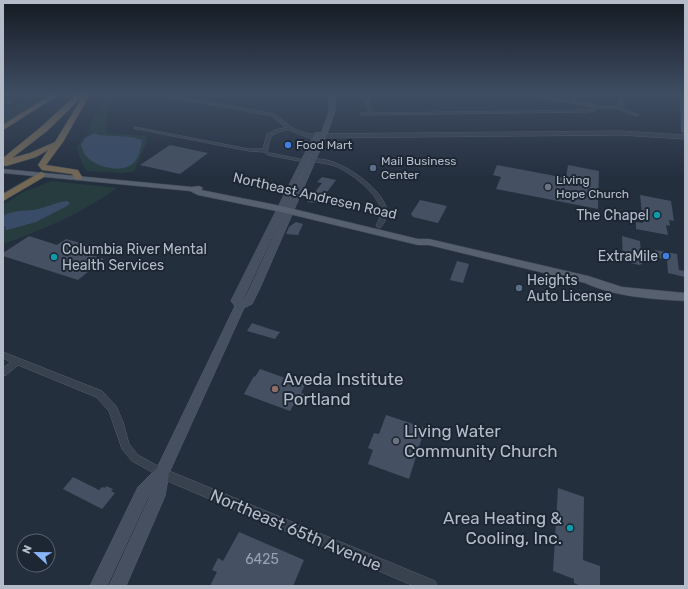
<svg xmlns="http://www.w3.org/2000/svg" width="688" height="589" font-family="Rubik,sans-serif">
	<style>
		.green { fill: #263c3f }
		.water { fill: #394c67 }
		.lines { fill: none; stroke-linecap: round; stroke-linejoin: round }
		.stream { stroke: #394c67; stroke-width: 1 }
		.building { fill: #455162 }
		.minor-casing { stroke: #565f6c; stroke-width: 1 }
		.tertiary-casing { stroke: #565f6c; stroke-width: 1 }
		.secondary-casing { stroke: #565f6c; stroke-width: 1 }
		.primary-casing { stroke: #414a57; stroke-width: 1 }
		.motorway-casing { stroke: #434c59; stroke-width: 1 }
		.minor { fill: #38414e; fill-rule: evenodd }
		.tertiary { fill: #38414e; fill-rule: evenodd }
		.secondary { fill: #465061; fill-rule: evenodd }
		.primary { fill: #56606e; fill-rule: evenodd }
		.motorway { fill: #746855; fill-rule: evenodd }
		.shop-dot { fill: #3f7fe0; stroke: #1d2633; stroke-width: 1.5 }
		.service-dot { fill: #5c6f8a; stroke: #1d2633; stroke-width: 1.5 }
		.worship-dot { fill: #6b7280; stroke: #1d2633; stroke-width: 1.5 }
		.culture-dot { fill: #0f9aa8; stroke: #1d2633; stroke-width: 1.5 }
		.education-dot { fill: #8d6e63; stroke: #1d2633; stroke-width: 1.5 }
		.labels { text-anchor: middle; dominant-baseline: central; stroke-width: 4; stroke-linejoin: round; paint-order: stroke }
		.far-poi-label { font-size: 12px; fill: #b4bcc9; stroke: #1d2633; text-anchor: start }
		.street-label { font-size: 14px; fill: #b4bcc9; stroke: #1d2633 }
		.poi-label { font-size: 14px; fill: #b4bcc9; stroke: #1d2633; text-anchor: end }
		.near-number-label { font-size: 14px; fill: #98a1af }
		.near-poi-label { font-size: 17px; fill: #b4bcc9; stroke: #1d2633; text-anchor: start }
		.near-street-label { font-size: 17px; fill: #b4bcc9; stroke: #1d2633 }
	</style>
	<rect width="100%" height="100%" fill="#242f3e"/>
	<path class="green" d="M 39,94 L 47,94 L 3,125 L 3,110 Z
		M 107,94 L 110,94 L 105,130 L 109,133 L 146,136 L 147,141 L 134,172 L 121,173 L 88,171 L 85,169 L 76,148 L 88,133 L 90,124 L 101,109 Z
		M 52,181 L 117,188 C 82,213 43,230 3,244 L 3,205 L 23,192 Z"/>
	<path class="water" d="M 95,133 L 99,135 L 131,137 L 142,140 C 140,161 131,171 111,168 C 101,167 93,163 86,156 C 83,153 83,148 81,145 L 85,138 Z
		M 67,201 L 70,203 L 67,206 L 36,222 L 7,230 L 5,230 L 6,227 L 3,226 L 3,216 C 13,210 22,211 34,210 C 45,208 56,202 67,201 Z"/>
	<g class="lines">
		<path class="stream" d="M 237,104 L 252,94"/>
	</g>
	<path class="building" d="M 170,145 L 208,153 L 180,174 L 140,165 Z
		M 497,165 L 566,178 L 568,165 L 599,171 L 598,209 L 496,189 L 501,177 L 493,175 Z
		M 322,177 L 336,180 L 321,200 L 319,200 L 316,203 L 307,202 L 322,183 L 317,182 Z
		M 640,195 L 671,201 L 674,221 L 669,220 L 670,226 L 666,225 L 668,235 L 636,229 L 636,222 L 643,223 Z
		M 420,200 L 447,206 L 438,223 L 413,217 L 411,214 Z
		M 296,222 L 303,224 L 298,235 L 286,234 L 289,227 Z
		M 29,236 L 57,245 L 66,239 L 99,248 L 91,255 L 104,259 L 78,280 L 3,256 L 3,253 Z
		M 622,236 L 640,241 L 642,264 L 639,265 L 623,261 Z
		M 655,250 L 677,254 L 679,270 L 685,271 L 685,277 L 668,273 L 667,260 L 655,257 Z
		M 457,261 L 469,264 L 463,283 L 450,280 Z
		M 252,323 L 273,330 L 280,332 L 275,339 L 247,331 Z
		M 260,369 L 305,385 L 301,393 L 308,395 L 303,404 L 296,401 L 290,411 L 244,394 L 254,376 L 255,377 Z
		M 386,415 L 425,428 L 409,479 L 368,464 L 373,450 L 368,448 L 374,433 L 379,434 Z
		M 73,477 L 99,490 L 102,487 L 105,488 L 106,486 L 113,489 L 111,491 L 115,493 L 102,509 L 63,489 Z
		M 558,488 L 584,497 L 583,560 L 600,566 L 600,586 L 581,586 L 574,583 L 574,579 L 553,571 Z
		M 239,532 L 304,560 L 293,586 L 210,586 L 217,572 L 212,570 L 218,558 L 223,561 Z"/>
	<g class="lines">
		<defs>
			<path id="minor" d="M 462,94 L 368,97 L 373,113 L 587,110 L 592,109 L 594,107 L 521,94 L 531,94 L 572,101 L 574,94 L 578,94 L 575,101 C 587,103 609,110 619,105 L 621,94 L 625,94 L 623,106 L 621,108 L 639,115 L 636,116 L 618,109 L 597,107 L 595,111 L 587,112 L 362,115 L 360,114 L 361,113 L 369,113 L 364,97 L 332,97 L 330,96 L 332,95 Z
				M 3,100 L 12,102 L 10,103 L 3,102 Z
				M 135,127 L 249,149 L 263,149 L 267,134 L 275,130 L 288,127 L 290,128 L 290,129 L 279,132 L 271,136 L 267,151 L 270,153 L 304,160 L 306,161 L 304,162 L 268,155 L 264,152 L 249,151 L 137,129 L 135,129 Z
				M 310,159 C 319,158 330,160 338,164 C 354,170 387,194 387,213 C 387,218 384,223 381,227 L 379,228 L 376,226 C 378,221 381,217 381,211 C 379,194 350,172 335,166 C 327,163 319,163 310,161 Z
				M 3,352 L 102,391 L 116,406 L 123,422 L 129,444 L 138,455 L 165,470 L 167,473 L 165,476 L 162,478 L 159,476 L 132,461 L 122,449 L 109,411 L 96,397 L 18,365 L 6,375 L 3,376 L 3,368 L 11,362 L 3,358 Z"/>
			<path id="tertiary" d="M 153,94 L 164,94 L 274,114 L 294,129 L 309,134 L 620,131 L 685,135 L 685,139 L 620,135 L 309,138 L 291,131 L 271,116 Z
				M 162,468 L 435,581 L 437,586 L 414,586 L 158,477 L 156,473 L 158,469 Z"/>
			<path id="secondary" d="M 329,94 L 335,94 L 335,111 L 327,134 L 260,288 L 252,304 L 244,308 L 169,473 L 165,496 L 126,586 L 109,586 L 151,494 L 148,497 L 107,586 L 90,586 L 138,487 L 157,468 L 235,306 L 231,301 L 315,133 L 320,132 L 321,133 L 242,301 L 244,300 L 250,288 L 321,134 L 329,111 Z
				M 681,94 L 685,94 L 685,134 L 682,132 Z"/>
			<path id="primary" d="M 3,169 L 192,187 L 199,186 L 203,188 L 201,190 L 281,206 L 418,239 L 429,239 L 588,276 L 622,287 L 685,293 L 685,301 C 651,299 616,297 585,283 L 429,245 L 418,245 L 281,212 L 198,195 L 190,191 L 3,173 Z"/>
			<path id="motorway" d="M 52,94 L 60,94 L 3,130 L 3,125 Z
				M 77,94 L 90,94 L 63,142 L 46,165 L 78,170 L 82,177 L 81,179 L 75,179 L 72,174 L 42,170 L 38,165 L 48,150 L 36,157 L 6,166 L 3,165 L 3,158 L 41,127 ZM 83,96 L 55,142 L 30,153 L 12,158 L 47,131 Z
				M 41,172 L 44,173 L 45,175 L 44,177 L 3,201 L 3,194 Z"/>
		</defs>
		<use href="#minor" class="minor-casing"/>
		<use href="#tertiary" class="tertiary-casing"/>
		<use href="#secondary" class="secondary-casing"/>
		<use href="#primary" class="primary-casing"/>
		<use href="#motorway" class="motorway-casing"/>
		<use href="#minor" class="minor"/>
		<use href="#tertiary" class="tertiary"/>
		<use href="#secondary" class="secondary"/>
		<use href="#primary" class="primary"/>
		<use href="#motorway" class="motorway"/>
	</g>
	<linearGradient id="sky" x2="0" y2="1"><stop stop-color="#141a22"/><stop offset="0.53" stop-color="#3f4d63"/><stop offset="1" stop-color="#3f4d63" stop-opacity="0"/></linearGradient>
	<rect width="688" height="177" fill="url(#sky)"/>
	<g class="shop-dot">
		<circle cx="288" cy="145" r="4"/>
		<circle cx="666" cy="256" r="4"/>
	</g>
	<g class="service-dot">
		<circle cx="373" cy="168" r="4"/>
		<circle cx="519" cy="288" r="4"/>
	</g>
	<g class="worship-dot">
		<circle cx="548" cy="187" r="4"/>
		<circle cx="396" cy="441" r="4"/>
	</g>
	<g class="culture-dot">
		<circle cx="657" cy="215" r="4"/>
		<circle cx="54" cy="257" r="4"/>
		<circle cx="570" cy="528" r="4"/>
	</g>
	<circle class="education-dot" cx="275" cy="389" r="4"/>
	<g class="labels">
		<g class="far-poi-label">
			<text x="296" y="145">Food Mart</text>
			<text x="381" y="161">Mail Business<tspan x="381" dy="14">Center</tspan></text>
			<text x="556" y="180">Living<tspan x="556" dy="14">Hope Church</tspan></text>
		</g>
		<g class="street-label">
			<text transform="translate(315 196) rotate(13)">Northeast Andresen Road</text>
		</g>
		<g class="poi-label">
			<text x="649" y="215">The Chapel</text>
			<text x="62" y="249" text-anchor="start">Columbia River Mental<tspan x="62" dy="16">Health Services</tspan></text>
			<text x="658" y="256">ExtraMile</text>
			<text x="527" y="280" text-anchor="start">Heights<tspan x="527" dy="16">Auto License</tspan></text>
		</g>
		<g class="near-number-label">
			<text x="262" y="559">6425</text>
		</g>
		<g class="near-poi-label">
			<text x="283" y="379">Aveda Institute<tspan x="283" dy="20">Portland</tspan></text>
			<text x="404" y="431">Living Water<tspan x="404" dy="20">Community Church</tspan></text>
			<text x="562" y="518" text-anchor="end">Area Heating &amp;<tspan x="562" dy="20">Cooling, Inc.</tspan></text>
		</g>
		<g class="near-street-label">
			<text transform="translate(296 530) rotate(23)">Northeast 65th Avenue</text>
		</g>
	</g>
	<rect width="688" height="589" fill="none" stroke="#b4bcc9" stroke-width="8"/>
	<g transform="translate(36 553) rotate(292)"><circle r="19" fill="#1d2633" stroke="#59626f"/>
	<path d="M0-3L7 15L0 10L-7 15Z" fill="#8ab4f8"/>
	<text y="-6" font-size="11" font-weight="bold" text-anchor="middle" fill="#b4bcc9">N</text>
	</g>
</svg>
